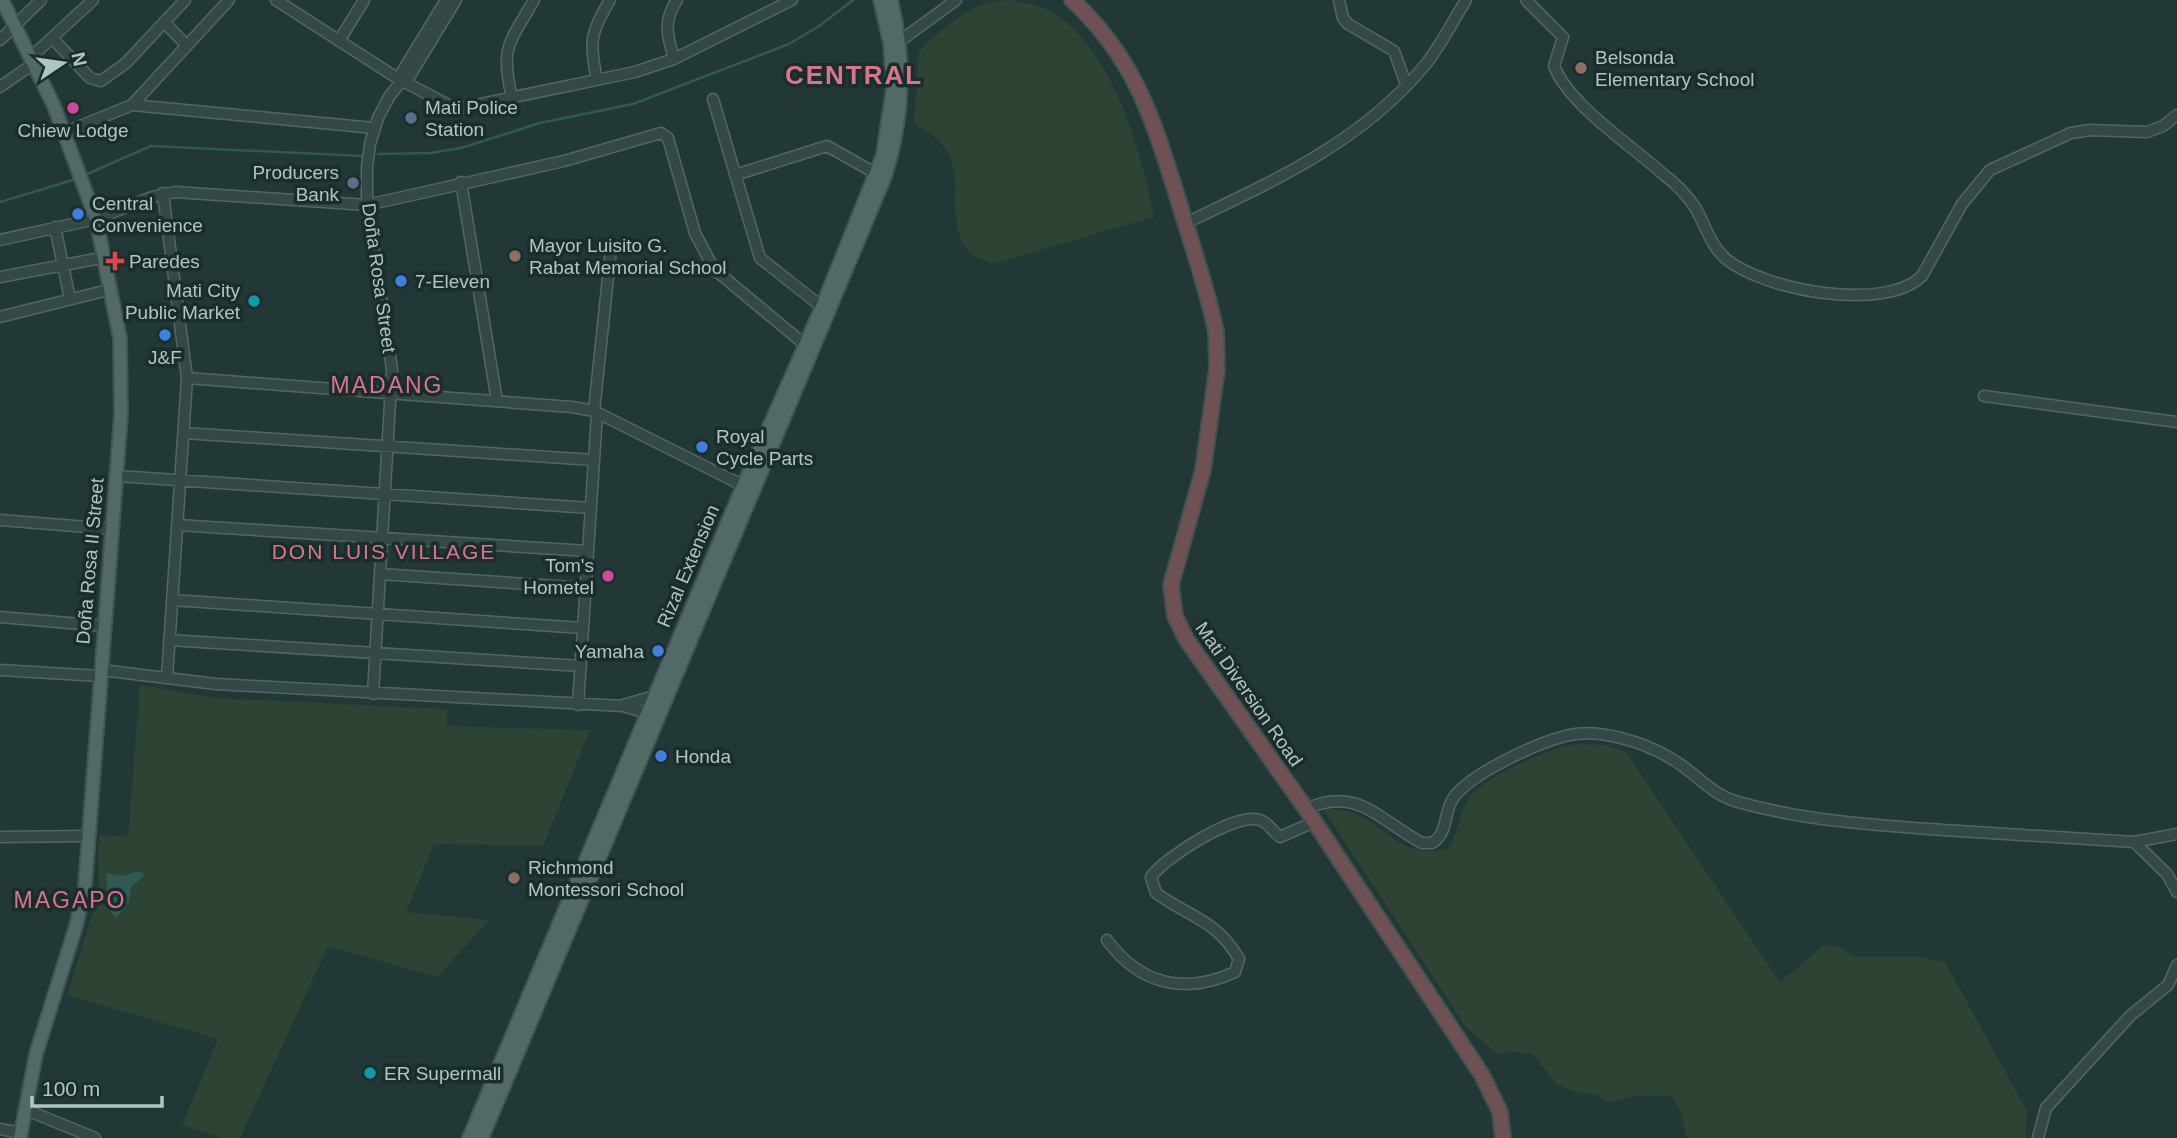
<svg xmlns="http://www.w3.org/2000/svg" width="2177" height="1138" font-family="Helvetica,sans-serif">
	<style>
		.green { fill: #2d4434 }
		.water { fill: #305956 }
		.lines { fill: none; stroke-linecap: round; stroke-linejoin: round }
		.stream { stroke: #305956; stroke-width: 2.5 }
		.minor-casing { stroke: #526665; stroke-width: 13 }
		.major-casing { stroke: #415554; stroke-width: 16 }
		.highway-casing { stroke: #3f5352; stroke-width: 18 }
		.minor { stroke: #344947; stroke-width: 10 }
		.major { stroke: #526967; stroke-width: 12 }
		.highway { stroke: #6f5153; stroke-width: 14 }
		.education-dot { fill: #8d6e63; stroke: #1a2d2c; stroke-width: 2.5 }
		.hotel-dot { fill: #d1479c; stroke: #1a2d2c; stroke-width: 2.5 }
		.service-dot { fill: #5c6f8a; stroke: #1a2d2c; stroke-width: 2.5 }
		.shop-dot { fill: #3f7fe0; stroke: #1a2d2c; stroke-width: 2.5 }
		.health-dot { fill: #e0444e; stroke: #1a2d2c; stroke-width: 2.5 }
		.culture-dot { fill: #0f9aa8; stroke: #1a2d2c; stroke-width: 2.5 }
		.labels { text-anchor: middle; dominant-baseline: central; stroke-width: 7; stroke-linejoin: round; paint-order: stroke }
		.poi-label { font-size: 19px; fill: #afc5c4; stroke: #1a2d2c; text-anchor: start }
		.street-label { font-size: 19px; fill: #afc5c4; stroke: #1a2d2c }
		.neighbourhood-label { font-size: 21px; letter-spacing: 2px; fill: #d9758b; stroke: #1a2d2c }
		.quarter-label { font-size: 23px; letter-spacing: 2px; fill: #d9758b; stroke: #1a2d2c }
		.district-label { font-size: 26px; font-weight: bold; letter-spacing: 2px; fill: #d9758b; stroke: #1a2d2c }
	</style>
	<rect width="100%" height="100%" fill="#213836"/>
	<path class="green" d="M 1010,0 C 1020,2 1032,3 1041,7 C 1109,33 1142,153 1154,217 L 992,264 C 985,260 973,257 968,251 C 942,219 971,170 937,139 C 931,133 922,129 914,124 L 919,51 C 945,26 972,0 1010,0 Z
		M 140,685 L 216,698 L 447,709 L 447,726 L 590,730 L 543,846 L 434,844 L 406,912 L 489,920 L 437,977 L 328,946 L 240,1138 L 223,1138 L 182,1125 L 218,1039 L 67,995 L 98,896 L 99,835 L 128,837 Z
		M 1577,744 L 1606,745 L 1626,752 L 1780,982 L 1824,945 L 1841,947 L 1855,957 L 1920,957 L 1945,962 L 2027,1111 L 2025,1138 L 1687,1138 L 1680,1110 L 1672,1096 L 1634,1096 L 1609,1102 L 1597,1095 L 1576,1092 L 1556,1084 L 1533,1054 L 1507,1051 L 1497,1054 L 1466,1027 L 1324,810 C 1380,803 1391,865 1449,848 C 1458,833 1459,816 1467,801 C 1479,778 1552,747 1577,744 Z"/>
	<path class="water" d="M 135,872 L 142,872 L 144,876 L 131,887 L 129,902 L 116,918 L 109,910 L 106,873 L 123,876 Z"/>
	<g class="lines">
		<path class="stream" d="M 378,154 L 431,153 L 461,148 L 540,123 L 633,104 L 789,44 L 819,26 L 853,0
			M 87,174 L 151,146 L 363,156
			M 0,202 L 73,180"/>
		<defs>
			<path id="minor" d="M 276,0 L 397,78 L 456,109 L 635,72 L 674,59 L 792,0
				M 1339,0 L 1343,18 L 1348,24 L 1394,51 L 1406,84
				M 1526,0 L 1563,37 L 1554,66 C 1570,106 1631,145 1663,174 C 1675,183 1688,196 1696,209 C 1705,225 1711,246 1726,259 C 1764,290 1884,313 1922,276 L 1962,204 L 1990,170 L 2071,133 L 2090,130 L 2147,132 L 2163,126 L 2177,115
				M 164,22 L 187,46
				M 53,39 L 90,78 L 101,81 L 126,63 L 185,0
				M 0,40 L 41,0
				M 339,41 L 364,0
				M 893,42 L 900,41 L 956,0
				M 30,58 L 93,0
				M 674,59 C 667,35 663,21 677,0
				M 402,80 L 402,72 L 446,0
				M 597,80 C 589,43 590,33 610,0
				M 0,87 L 33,64
				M 512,98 C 500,46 509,44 534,0
				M 713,99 L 760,258 L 822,307
				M 132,105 L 374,128
				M 63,133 L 132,105 L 229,0
				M 735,175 L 827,146 L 882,177
				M 461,182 L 497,401
				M 163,193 L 187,378 L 167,678
				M 1186,223 C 1274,181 1362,142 1426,64 C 1441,45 1453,21 1466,0
				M 55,227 L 70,299
				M 0,240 L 96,219 L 152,197 L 175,192 L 367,205 L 564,161 L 661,133 L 668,138 L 695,233 L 714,269 L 804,344
				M 0,277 L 106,257
				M 0,317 L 112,289
				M 187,378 L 572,407 L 594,411 L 748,488
				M 1984,396 L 2177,422
				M 594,411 L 611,249
				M 184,433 L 594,460
				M 117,476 L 591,508
				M 0,520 L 112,529
				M 177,525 L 588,551
				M 380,574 L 586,588
				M 172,600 L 583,628
				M 0,617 L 103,626
				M 169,640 L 581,666
				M 0,670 L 100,676
				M 101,670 L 216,684 L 623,706 L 654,715
				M 373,694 L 392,369 L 367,205 L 367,167 L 370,144 L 378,118 L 389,97 L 402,80 L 409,77 L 456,0
				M 578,705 L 597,414
				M 623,705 L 658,695
				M 1306,809 C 1357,785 1380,821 1422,843 L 1432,843 C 1449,833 1443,812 1454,797 C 1472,773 1535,744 1565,736 C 1597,727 1644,742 1672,759 C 1696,773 1710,794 1738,802 C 1805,821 1875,825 1943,830 C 2007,834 2071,838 2134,842 L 2177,834
				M 0,837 L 89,836
				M 2134,842 L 2167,874 L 2177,892
				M 1107,940 C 1140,985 1185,995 1235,972 L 1239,959 C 1217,920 1189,917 1156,893 L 1151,877 C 1165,857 1236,812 1260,820 C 1268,822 1273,832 1280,837 L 1314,822
				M 24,1109 L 95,1138
				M 0,1129 L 21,1133
				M 2038,1138 L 2046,1108 L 2130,1016 L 2168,985 L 2177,965"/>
			<path id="major" d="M 2,0 L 54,106 L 96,219 L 120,338 L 121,415 L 85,886 L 76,926 L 36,1054 L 20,1138
				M 469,1138 L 743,486 L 822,307 L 883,155 L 893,88 L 890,43 L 880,0
				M 482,1138 L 884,179 C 904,119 906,61 891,0"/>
			<path id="highway" d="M 1072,0 C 1135,58 1153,119 1178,199 C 1191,243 1207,287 1216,332 L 1217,369 L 1203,470 L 1171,585 L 1175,616 L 1186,639 L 1306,809 L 1482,1075 L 1500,1112 L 1503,1138"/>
		</defs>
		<use href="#minor" class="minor-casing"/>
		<use href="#major" class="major-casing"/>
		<use href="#highway" class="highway-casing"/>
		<use href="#minor" class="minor"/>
		<use href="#major" class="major"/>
		<use href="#highway" class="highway"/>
	</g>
	<g class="education-dot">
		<circle cx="1581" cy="68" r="7"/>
		<circle cx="515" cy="256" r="7"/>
		<circle cx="514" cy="878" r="7"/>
	</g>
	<g class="hotel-dot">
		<circle cx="73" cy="108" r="7"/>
		<circle cx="608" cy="576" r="7"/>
	</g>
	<g class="service-dot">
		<circle cx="411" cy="118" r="7"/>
		<circle cx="353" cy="183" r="7"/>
	</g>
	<g class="shop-dot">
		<circle cx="78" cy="214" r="7"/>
		<circle cx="401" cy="281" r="7"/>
		<circle cx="165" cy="335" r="7"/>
		<circle cx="702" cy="447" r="7"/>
		<circle cx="658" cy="651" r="7"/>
		<circle cx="661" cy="756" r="7"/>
	</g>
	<path class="health-dot" d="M111.5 250.5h7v7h7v7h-7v7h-7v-7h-7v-7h7z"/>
	<g class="culture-dot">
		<circle cx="254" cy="301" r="7"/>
		<circle cx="370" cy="1073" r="7"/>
	</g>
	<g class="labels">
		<g class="poi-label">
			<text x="1595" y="57">Belsonda<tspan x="1595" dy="22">Elementary School</tspan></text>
			<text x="425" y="107">Mati Police<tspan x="425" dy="22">Station</tspan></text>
			<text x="73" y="130" text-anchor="middle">Chiew Lodge</text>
			<text x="339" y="172" text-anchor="end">Producers<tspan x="339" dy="22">Bank</tspan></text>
			<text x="92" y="203">Central<tspan x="92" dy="22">Convenience</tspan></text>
			<text x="529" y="245">Mayor Luisito G.<tspan x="529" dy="22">Rabat Memorial School</tspan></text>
			<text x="129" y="261">Paredes</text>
			<text x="415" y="281">7-Eleven</text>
			<text x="240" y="290" text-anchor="end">Mati City<tspan x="240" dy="22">Public Market</tspan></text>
			<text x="165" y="357" text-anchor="middle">J&amp;F</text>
			<text x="716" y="436">Royal<tspan x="716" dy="22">Cycle Parts</tspan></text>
			<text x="594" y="565" text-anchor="end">Tom's<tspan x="594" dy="22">Hometel</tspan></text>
			<text x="644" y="651" text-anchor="end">Yamaha</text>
			<text x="675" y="756">Honda</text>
			<text x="528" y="867">Richmond<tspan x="528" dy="22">Montessori School</tspan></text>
			<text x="384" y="1073">ER Supermall</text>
		</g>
		<g class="street-label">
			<text transform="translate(379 278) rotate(82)">Doña Rosa Street</text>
			<text transform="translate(90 561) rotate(-85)">Doña Rosa II Street</text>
			<text transform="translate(688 566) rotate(-67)">Rizal Extension</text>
			<text transform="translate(1249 694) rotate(55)">Mati Diversion Road</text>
		</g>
		<g class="neighbourhood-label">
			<text x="384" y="551">DON LUIS VILLAGE</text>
		</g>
		<g class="quarter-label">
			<text x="387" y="385">MADANG</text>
			<text x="70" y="900">MAGAPO</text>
		</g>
		<g class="district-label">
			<text x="854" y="75">CENTRAL</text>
		</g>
	</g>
	<g transform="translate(63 63) rotate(77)" stroke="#1a2d2c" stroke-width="5" paint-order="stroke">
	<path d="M0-5L12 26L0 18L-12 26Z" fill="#afc5c4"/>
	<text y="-10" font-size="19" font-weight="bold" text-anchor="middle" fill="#afc5c4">N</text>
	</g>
	<path d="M32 1096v10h130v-10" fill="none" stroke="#afc5c4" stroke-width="3.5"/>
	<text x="42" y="1096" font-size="21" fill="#afc5c4" stroke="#1a2d2c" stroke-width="5" paint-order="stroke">100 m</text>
</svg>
